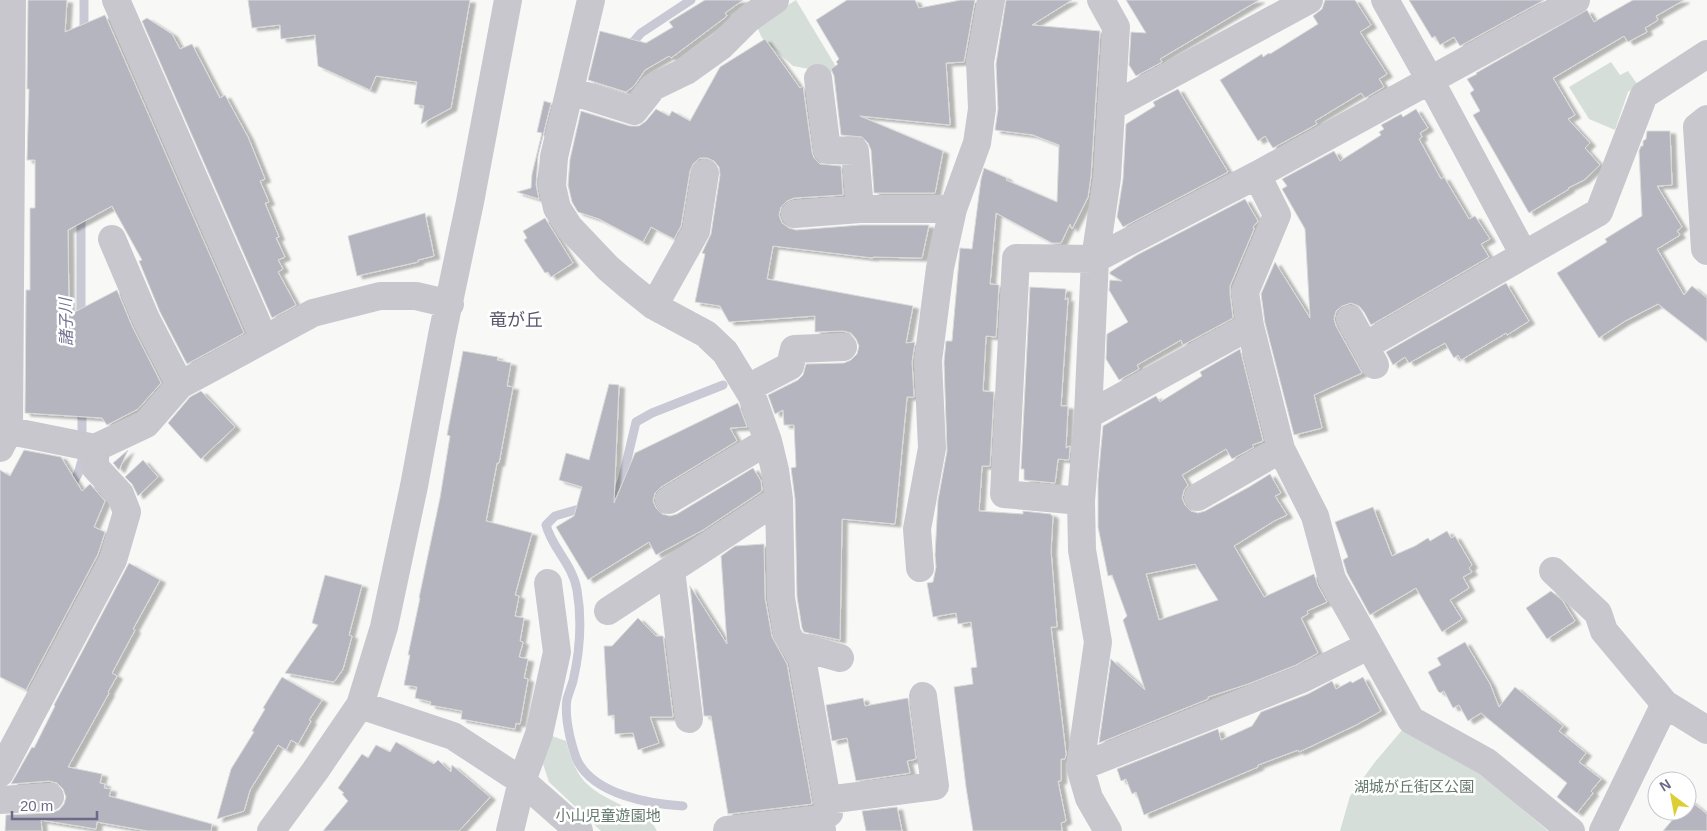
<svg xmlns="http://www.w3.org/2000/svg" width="1707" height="831" font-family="Helvetica,'Noto Sans JP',sans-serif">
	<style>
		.green { fill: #d6ded9 }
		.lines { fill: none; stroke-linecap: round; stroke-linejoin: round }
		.stream { stroke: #c8c9d4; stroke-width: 9 }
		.building { fill: #b5b5c0; stroke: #dadbd9; fill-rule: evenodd; filter: url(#shadow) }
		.minor { stroke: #c8c7ce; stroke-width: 28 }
		.labels { text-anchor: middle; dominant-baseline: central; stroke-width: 5; stroke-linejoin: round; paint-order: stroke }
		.park-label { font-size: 15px; fill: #64796e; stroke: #fff }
		.water-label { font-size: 16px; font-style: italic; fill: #707190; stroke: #fff }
		.quarter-label { font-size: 18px; fill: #5a576c; stroke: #fff }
	</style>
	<defs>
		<filter id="shadow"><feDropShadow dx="5.5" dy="3" stdDeviation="1" flood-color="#0004"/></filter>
	</defs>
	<rect width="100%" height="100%" fill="#f8f9f7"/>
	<path class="green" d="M 796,0 L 835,65 L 831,73 L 793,66 L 762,38 L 756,25 Z
		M 1611,62 L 1620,75 L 1628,71 L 1638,85 L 1628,92 L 1615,130 L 1589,119 L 1569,87 Z
		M 1403,729 L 1472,766 L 1548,831 L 1340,831 L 1350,796 L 1375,762 Z
		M 552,736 L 566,741 C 578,787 592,790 631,810 C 645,817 650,817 657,831 L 601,831 L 549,782 L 542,761 Z"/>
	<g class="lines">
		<path class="stream" d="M 84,36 L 84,0
			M 628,48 L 641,33 L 691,0
			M 81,211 L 81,321
			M 69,490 L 78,474 L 82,460 L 82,406
			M 604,502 L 616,495 L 622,481 L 636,422 L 652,413 L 723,385
			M 586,507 L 555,516 L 546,525 C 552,548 573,565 577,590 C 582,619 580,651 573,681 C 571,687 569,693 567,699 C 565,712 567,724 570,737 C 572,745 574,754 578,762 C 596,795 650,804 683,806"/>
	</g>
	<path class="building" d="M 28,0 L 67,0 L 65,32 L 105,15 L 244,333 L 187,364 L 160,312 L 139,261 L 142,260 L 112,206 L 68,230 L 69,315 L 117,290 L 132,326 L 161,383 L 138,409 L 107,425 L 102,418 L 25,413 L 26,290 L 30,290 L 30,208 L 35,208 L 35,160 L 27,160 L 29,89 L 27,89 Z
		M 248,0 L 470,0 L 451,108 L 421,124 L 424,106 L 414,104 L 417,82 L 376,76 L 370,90 L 318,66 L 315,35 L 281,39 L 280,25 L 252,28 Z
		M 705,0 L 743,0 L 725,13 L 727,16 L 671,58 L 669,56 L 645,70 L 634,86 L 626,92 L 588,80 L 600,31 L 646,43 L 673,27 L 669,22 Z
		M 847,0 L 915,0 L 919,8 L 961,0 L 975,0 L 964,62 L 946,63 L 950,125 L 860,116 L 943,151 L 935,193 L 874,193 L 871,150 L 868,143 L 862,137 L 841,135 L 834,76 L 831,69 L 838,64 L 836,62 L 839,59 L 816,20 Z
		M 1006,0 L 1072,0 L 1032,25 L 1100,31 L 1091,176 L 1088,197 L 1072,229 L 1070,224 L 1061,243 L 1052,243 L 996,213 L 990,284 L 999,285 L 996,337 L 986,336 L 983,391 L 994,392 L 990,466 L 982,466 L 979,511 L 1023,514 L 1023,511 L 1051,514 L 1051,515 L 1053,516 L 1051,551 L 1057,627 L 1051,627 L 1066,754 L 1065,759 L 1061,759 L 1061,781 L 1058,781 L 1066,821 L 1061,823 L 1062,831 L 973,831 L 966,787 L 954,687 L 973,684 L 971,668 L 977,667 L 971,622 L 958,624 L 956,613 L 933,617 L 927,583 L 933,582 L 936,567 L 935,555 L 938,500 L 947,451 L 944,362 L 946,341 L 952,341 L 960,248 L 972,249 L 981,179 L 984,168 L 1007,178 L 1006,180 L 1057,202 L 1059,145 L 1033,135 L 995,130 L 998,109 L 996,64 Z
		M 1126,0 L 1259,0 L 1160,59 L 1162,62 L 1136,76 L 1129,65 L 1131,32 L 1146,33 Z
		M 1325,0 L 1355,0 L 1371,25 L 1360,32 L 1387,74 L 1379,79 L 1384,87 L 1365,98 L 1361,93 L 1315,121 L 1317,124 L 1273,148 L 1265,136 L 1258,141 L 1220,80 L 1262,54 L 1263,57 L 1269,53 L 1270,54 L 1318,24 L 1313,16 L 1322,9 Z
		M 1409,0 L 1544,0 L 1460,46 L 1454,37 L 1440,45 L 1435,36 L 1432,38 Z
		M 1633,0 L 1684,0 L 1656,16 L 1658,20 L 1645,28 L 1647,32 L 1628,42 L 1624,36 L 1553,78 L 1575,115 L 1568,119 L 1590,143 L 1585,148 L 1600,165 L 1584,180 L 1568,188 L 1569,189 L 1529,213 L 1473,115 L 1480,111 L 1470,93 L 1474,90 L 1467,79 L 1477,74 L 1476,73 L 1587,10 L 1594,22 Z
		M 147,18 L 172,34 L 180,49 L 192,44 L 220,98 L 225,95 L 248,137 L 265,179 L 260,181 L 269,202 L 265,203 L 279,237 L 276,238 L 285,257 L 278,260 L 283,269 L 278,272 L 296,305 L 272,318 L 142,21 Z
		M 765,39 L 800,88 L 803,86 L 812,152 L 814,158 L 820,164 L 841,166 L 843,195 L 794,198 L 787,201 L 781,207 L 779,215 L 782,223 L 789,228 L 796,230 L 861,225 L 929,225 L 922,258 L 873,257 L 873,258 L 773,246 L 767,279 L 913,306 L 906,343 L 915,342 L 912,362 L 914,397 L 907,397 L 895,524 L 842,519 L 840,640 L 804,632 L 802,628 L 797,597 L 795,499 L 791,468 L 796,467 L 794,425 L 784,425 L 783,410 L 775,414 L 768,395 L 798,380 L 803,375 L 806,364 L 844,363 L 851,360 L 857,354 L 859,346 L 856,339 L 851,333 L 843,331 L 815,332 L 815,316 L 729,322 L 720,306 L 695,302 L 705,254 L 702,253 L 711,234 L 720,175 L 719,167 L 714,161 L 707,158 L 700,158 L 693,164 L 690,171 L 681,226 L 674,239 L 651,227 L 643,242 L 599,219 L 578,212 L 572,202 L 568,185 L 570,159 L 581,111 L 630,126 L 639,126 L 646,121 L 656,109 L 669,116 L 672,111 L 690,121 L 720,67 Z
		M 1178,89 L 1228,172 L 1123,227 L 1117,217 L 1123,179 L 1126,124 L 1155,106 L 1153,102 Z
		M 544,101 L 551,103 L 538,156 L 536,185 L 539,199 L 517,192 L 531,188 L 532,174 L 542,133 L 537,132 Z
		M 1416,109 L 1428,128 L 1420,133 L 1422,137 L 1419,139 L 1441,179 L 1444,177 L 1469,219 L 1475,216 L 1490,239 L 1481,244 L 1489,257 L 1371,325 L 1364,312 L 1359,306 L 1351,303 L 1342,306 L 1336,311 L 1334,319 L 1336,326 L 1362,373 L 1314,395 L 1322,428 L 1294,435 L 1265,323 L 1261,294 L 1275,262 L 1310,318 L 1305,229 L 1282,189 L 1287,186 L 1282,179 L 1334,151 L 1340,161 L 1381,135 L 1379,132 L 1384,129 L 1381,125 L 1401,114 L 1403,117 Z
		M 1647,131 L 1670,131 L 1672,185 L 1657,186 L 1682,227 L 1677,231 L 1680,235 L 1657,249 L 1684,295 L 1692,286 L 1707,298 L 1707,342 L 1658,304 L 1625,321 L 1599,338 L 1557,273 L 1607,242 L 1605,239 L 1642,216 L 1639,151 L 1641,146 L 1643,146 L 1643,141 L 1646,139 Z
		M 1245,199 L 1258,221 L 1253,227 L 1254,229 L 1230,286 L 1230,294 L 1233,318 L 1183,345 L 1181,340 L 1137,365 L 1139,369 L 1119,380 L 1106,359 L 1107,334 L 1128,322 L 1109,290 L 1110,280 L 1122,281 L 1110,274 L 1110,272 L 1137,255 Z
		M 425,213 L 434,256 L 418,260 L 418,262 L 357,276 L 348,236 Z
		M 545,218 L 573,263 L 551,277 L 548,272 L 545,273 L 524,240 L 527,238 L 523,231 Z
		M 1506,283 L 1529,321 L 1507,335 L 1506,333 L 1461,360 L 1458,355 L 1454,358 L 1445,343 L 1409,363 L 1405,357 L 1393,365 L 1386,352 Z
		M 1030,287 L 1066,289 L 1065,300 L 1068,298 L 1061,406 L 1068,406 L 1066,448 L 1070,446 L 1069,460 L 1058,459 L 1055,483 L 1024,480 L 1024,469 L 1021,469 Z
		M 1240,349 L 1263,441 L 1252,445 L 1254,447 L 1232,459 L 1226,449 L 1182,475 L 1188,485 L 1184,490 L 1182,498 L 1185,505 L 1191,511 L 1198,513 L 1205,511 L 1249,487 L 1270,474 L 1281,493 L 1275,496 L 1287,515 L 1274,521 L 1234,546 L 1264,597 L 1314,574 L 1318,586 L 1327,602 L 1307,611 L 1308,614 L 1301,618 L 1318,653 L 1296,665 L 1248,684 L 1208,697 L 1208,699 L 1099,743 L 1111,659 L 1145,690 L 1123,620 L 1127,616 L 1112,575 L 1108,576 L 1098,527 L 1098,480 L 1103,426 L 1156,396 L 1160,402 L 1202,376 L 1200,372 ZM 1195,564 L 1218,600 L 1159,620 L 1146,574 Z
		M 463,351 L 498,357 L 497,360 L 511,363 L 507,386 L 513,387 L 499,463 L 497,463 L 486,521 L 532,533 L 515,595 L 519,596 L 515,616 L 524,618 L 520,641 L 523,642 L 519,657 L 528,659 L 524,678 L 528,679 L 520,724 L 516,723 L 515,729 L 461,719 L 462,711 L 430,705 L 431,702 L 415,698 L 417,687 L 404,685 L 410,655 L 408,655 L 420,598 L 419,598 L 440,498 L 450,436 L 447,435 Z
		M 609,384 L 619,385 L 614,503 L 635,453 L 738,403 L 747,427 L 730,428 L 737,441 L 661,487 L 655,493 L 653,501 L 656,508 L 662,514 L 670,516 L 677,514 L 753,468 L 761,481 L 762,491 L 703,530 L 656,555 L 649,542 L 588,580 L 556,527 L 574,516 L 582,487 L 559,480 L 566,453 L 589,460 Z
		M 201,391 L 235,427 L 201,459 L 168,423 L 190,397 Z
		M 24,450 L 61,457 L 82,491 L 90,484 L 105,501 L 94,527 L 105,532 L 98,554 L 26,690 L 0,677 L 0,470 L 10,476 Z
		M 128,450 L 119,470 L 113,463 Z
		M 143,460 L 158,477 L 138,496 L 132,484 L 125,477 Z
		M 1373,507 L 1392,556 L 1415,546 L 1428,538 L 1430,541 L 1447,531 L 1451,538 L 1455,536 L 1472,565 L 1469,568 L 1472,572 L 1463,577 L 1469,588 L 1450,600 L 1462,619 L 1442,632 L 1416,588 L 1370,615 L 1347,573 L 1343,560 L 1348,557 L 1335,522 Z
		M 764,544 L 765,598 L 772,637 L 787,664 L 812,804 L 728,814 L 711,716 L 704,716 L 690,586 L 727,644 L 721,556 L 735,546 Z
		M 129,563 L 160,580 L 133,629 L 135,630 L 112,673 L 117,676 L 108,692 L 109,693 L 68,767 L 102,774 L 100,783 L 105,784 L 104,788 L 111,789 L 109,796 L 212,824 L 211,831 L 148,831 L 97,822 L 96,829 L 41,820 L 42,831 L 5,831 L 6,815 L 51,813 L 59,810 L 64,804 L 66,797 L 63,789 L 57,783 L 49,781 L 11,784 L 32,747 L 34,748 L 55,706 L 54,705 Z
		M 325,575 L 362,585 L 349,635 L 352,636 L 343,669 L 334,682 L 285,673 L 318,625 L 312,623 Z
		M 1551,591 L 1562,600 L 1575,621 L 1547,639 L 1526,608 Z
		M 638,618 L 656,636 L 663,636 L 673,717 L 650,717 L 659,743 L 638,750 L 633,733 L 615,734 L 614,715 L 608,716 L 604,646 L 612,646 Z
		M 1465,642 L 1490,684 L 1499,707 L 1515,687 L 1563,726 L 1559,731 L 1586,753 L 1579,762 L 1601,779 L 1591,791 L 1593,793 L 1577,813 L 1557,797 L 1567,783 L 1481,713 L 1468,721 L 1459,705 L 1453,708 L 1444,691 L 1440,693 L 1438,691 L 1428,672 L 1441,665 L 1437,658 Z
		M 282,677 L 322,700 L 309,720 L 311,721 L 298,744 L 291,740 L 286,750 L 278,745 L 250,790 L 244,811 L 217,819 L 231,769 L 254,732 L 252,731 L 265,709 L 263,708 Z
		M 1363,677 L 1381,711 L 1356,725 L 1299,752 L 1298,750 L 1258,765 L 1258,767 L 1144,815 L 1136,792 L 1132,794 L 1126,779 L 1121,781 L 1117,769 L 1218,729 L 1221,740 L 1252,726 L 1261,712 L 1308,694 L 1332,681 L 1336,689 L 1351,681 L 1352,683 Z
		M 863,698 L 865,706 L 908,698 L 916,759 L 907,761 L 910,773 L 856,781 L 847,738 L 832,741 L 826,705 Z
		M 396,742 L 434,764 L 438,760 L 451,772 L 452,765 L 490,797 L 459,831 L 323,831 L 348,801 L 342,794 L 344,793 L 338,788 L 362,754 L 368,758 L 376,745 L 390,752 Z
		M 1689,800 L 1707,814 L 1707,831 L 1663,831 L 1680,811 L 1687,811 L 1687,802 Z
		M 897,807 L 902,831 L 866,831 L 862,811 Z"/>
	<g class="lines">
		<path class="minor" d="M 116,0 L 264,339
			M 591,0 L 554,157 L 552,186 L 557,208 L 569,227 L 608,268 L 629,286 L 654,306 L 706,334 L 725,352 L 752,396 L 768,441 L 775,470 L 779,499 L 781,598 L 787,634 L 802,658 L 827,800 L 829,813 L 821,819 L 822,831
			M 1101,0 L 1116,27 L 1107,178 L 1095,259 L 1088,415 L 1081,501 L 1082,550 L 1098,642 L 1080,767 L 1089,798 L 1108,831
			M 1385,0 L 1430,80 L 1524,255
			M 818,78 L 827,150 L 855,151 L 860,209
			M 571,91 L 634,111 L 653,87 L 686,71 L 721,46 L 748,19 L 775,0
			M 1111,107 L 1309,0
			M 1707,119 L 1697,127 L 1705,249 L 1707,251
			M 1257,175 L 1277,215 L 1245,292 L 1250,326 L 1281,449 L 1315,516 L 1332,579 L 1411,720 L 1487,762 L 1571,831
			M 795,214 L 860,209 L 953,209
			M 112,239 L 146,319 L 180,385
			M 654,306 L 696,231 L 705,173
			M 1350,319 L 1375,365
			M 1365,346 L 1599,212 L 1644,95 L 1707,54
			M 748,388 L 790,366 L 794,349 L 843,347
			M 1088,415 L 1250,326
			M 0,429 L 95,448 L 146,424 L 180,385 L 313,313 L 380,296 L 416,296 L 450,304
			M 0,448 L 9,430 L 12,0
			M 1198,497 L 1281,449
			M 669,500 L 768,441
			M 1081,501 L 1004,494 L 1016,258 L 1095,259 L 1257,175 L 1576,0
			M 920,568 L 917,529 L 932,448 L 928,361 L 940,268 L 953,209 L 977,143 L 982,109 L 980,62 L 991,0
			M 671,570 L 689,719
			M 1553,571 L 1598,613 L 1604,631 L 1665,704 L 1707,730
			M 608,611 L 779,499
			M 794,645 L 840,658
			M 360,705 L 453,736 L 522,781 L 579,831
			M 1080,767 L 1302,679 L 1368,646
			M 0,773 L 113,560 L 127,512 L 120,494 L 95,467 L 95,448
			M 0,800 L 50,797
			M 827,800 L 935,786 L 923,696
			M 727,830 L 821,819
			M 271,831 L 315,771 L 360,705 L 384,627 L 414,486 L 442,335 L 470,202 L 508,0
			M 510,831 L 522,781 L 539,734 L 557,652 L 548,583
			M 1603,831 L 1665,704"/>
	</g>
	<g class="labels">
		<g class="park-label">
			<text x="1414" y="786">湖城が丘街区公園</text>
			<text x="608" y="815">小山児童遊園地</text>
		</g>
		<g class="water-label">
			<text transform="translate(66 322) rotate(-91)">諸子川</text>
		</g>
		<g class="quarter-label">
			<text x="516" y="320">竜が丘</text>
		</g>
	</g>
	<g transform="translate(1672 796) rotate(328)"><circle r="24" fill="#ffffff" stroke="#c5c3cf"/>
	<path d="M0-4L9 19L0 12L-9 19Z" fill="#ddcf33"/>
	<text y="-8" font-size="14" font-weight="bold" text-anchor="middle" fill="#6d6987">N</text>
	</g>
	<path d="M12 811v8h85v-8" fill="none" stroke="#6d6987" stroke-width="2.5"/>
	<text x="20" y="811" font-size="15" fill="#6d6987" stroke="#ffffff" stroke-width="4" paint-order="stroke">20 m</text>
</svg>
